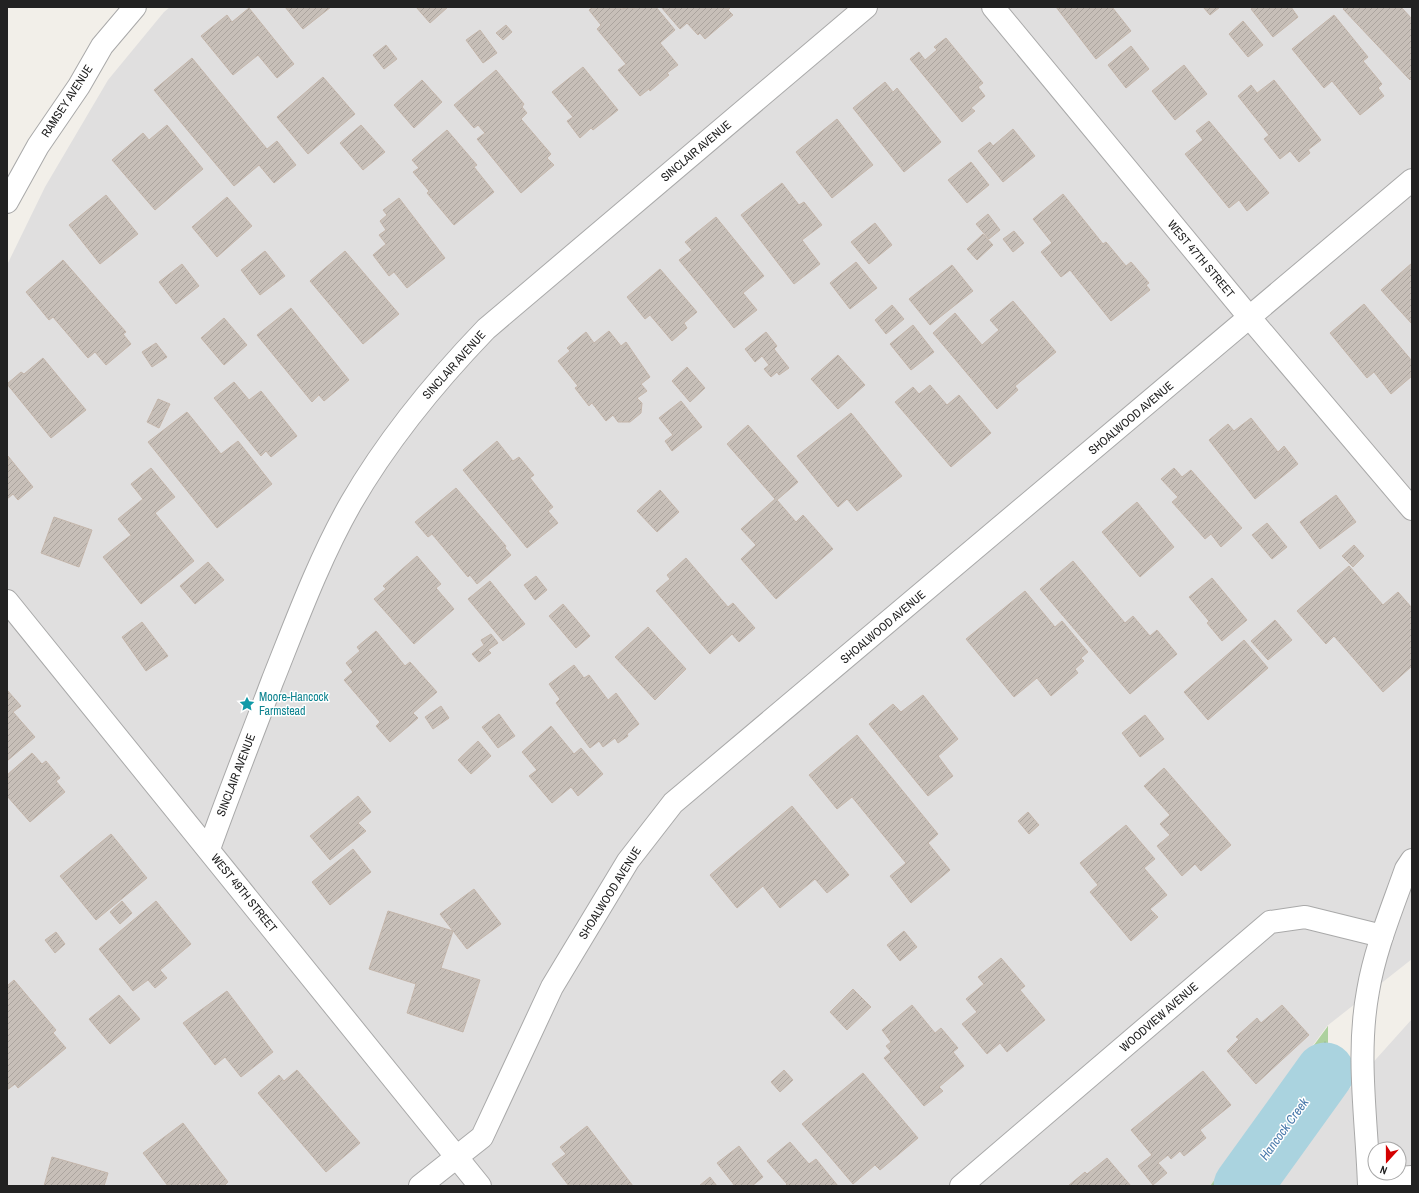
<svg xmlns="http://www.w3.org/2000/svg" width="1419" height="1193" font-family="'Archivo Narrow',sans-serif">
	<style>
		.residential { fill: #e0dfdf; fill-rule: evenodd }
		.forest { fill: url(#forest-firs) }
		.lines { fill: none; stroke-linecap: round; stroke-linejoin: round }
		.river { stroke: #aad3df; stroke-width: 59 }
		.building { fill: url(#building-hatch); stroke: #c4b6ab }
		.minor-casing { stroke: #a9a9a9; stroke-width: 24 }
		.tertiary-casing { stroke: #a9a9a9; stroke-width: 24 }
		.minor { stroke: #fff; stroke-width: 22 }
		.tertiary { stroke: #fff; stroke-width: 22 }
		.labels { text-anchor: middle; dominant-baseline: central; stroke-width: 3; stroke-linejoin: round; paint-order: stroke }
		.street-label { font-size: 12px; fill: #222; stroke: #fff }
		.culture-label { font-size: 12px; fill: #0d838f; stroke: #fff; text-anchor: start }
		.water-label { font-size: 13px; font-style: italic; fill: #4a7aab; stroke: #fff }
	</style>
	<defs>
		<pattern id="forest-firs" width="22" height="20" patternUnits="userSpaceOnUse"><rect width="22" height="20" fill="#add19e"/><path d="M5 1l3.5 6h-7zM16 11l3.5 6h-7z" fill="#95b388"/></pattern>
		<pattern id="building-hatch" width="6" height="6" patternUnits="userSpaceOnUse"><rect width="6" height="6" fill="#c7bfb8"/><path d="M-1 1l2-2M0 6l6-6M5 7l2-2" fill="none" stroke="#aba49e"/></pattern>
	</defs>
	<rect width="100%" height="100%" fill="#f2efe9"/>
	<path class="residential" d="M 170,7 L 1412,7 L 1412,959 L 1327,1026 L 1210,1186 L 7,1186 L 7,265 L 45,187 L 108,80 L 164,12 Z
		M 1412,1019 L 1412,1186 L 1267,1186 L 1280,1166 ZM 1375,1149 L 1399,1149 L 1399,1173 L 1375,1173 Z"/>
	<path class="forest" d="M 1328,1026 L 1328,1113 L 1280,1166 L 1267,1186 L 1210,1186 Z"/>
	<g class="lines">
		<path class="river" d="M 1243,1186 L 1325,1072"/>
	</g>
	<path class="building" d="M 285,7 L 331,7 L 303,29 Z
		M 416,7 L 448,7 L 430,23 Z
		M 593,7 L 620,7 L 621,9 L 632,7 L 633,9 L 636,7 L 656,7 L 675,30 L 660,43 L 678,65 L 667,73 L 669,75 L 650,91 L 649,89 L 640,96 L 618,70 L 626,64 L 597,29 L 601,25 L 589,10 Z
		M 661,7 L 731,7 L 728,10 L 733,15 L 705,39 L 700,33 L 698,35 L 687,23 L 680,29 Z
		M 1056,7 L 1112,7 L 1131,31 L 1096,59 Z
		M 1203,7 L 1220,7 L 1210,15 Z
		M 1254,7 L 1291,7 L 1298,17 L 1273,37 L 1251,9 Z
		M 1345,7 L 1401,7 L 1412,19 L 1412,78 L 1410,80 L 1343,9 Z
		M 249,8 L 294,64 L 277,78 L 258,55 L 233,75 L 201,36 L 227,15 L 232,22 Z
		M 1334,15 L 1368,57 L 1363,61 L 1382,84 L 1378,88 L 1384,96 L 1360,115 L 1332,81 L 1324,88 L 1292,49 Z
		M 1243,21 L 1263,45 L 1248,57 L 1229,34 Z
		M 506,25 L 512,32 L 503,40 L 496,33 Z
		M 480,30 L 497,53 L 483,63 L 466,40 Z
		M 946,38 L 983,83 L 978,87 L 985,96 L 971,108 L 975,111 L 962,122 L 910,59 L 919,52 L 925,60 L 937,50 L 934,47 Z
		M 386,45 L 397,59 L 384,69 L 373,55 Z
		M 1131,46 L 1149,69 L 1126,88 L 1108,65 Z
		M 192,58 L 267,149 L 277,141 L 296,165 L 274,183 L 259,165 L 234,186 L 154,90 Z
		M 1184,65 L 1207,94 L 1175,120 L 1152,91 Z
		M 583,67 L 618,110 L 593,130 L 591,128 L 580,138 L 567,121 L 573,117 L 552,92 Z
		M 496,70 L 524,104 L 522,107 L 527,113 L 521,119 L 551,154 L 547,158 L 554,165 L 521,193 L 477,139 L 485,133 L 478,125 L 474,128 L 454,105 Z
		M 323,77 L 355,114 L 308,154 L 277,117 Z
		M 422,80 L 442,102 L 414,128 L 394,105 Z
		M 1274,80 L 1321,140 L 1308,150 L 1310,153 L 1299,162 L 1290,151 L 1280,159 L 1264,139 L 1269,135 L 1238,96 L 1251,85 L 1257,93 Z
		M 885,82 L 893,92 L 897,88 L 941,142 L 904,172 L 853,108 Z
		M 837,119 L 873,165 L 832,198 L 796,152 Z
		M 1209,121 L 1269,193 L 1247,211 L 1239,200 L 1229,208 L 1185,154 L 1203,140 L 1196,131 Z
		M 167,125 L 203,169 L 155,210 L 112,160 L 143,133 L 149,140 Z
		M 361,125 L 385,152 L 363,170 L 340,143 Z
		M 1013,129 L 1035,156 L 1003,182 L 978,151 L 990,142 L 993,146 Z
		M 447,130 L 477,165 L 474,167 L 494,192 L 454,225 L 427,193 L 429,191 L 413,172 L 419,168 L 412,160 Z
		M 971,162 L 989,185 L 967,203 L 948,180 Z
		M 782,183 L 799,205 L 804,202 L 822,225 L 802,240 L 820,264 L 794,284 L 741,215 Z
		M 1063,194 L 1103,244 L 1106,242 L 1126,266 L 1131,262 L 1149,283 L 1146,285 L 1150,290 L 1111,321 L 1070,270 L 1061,277 L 1041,252 L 1052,243 L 1033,219 Z
		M 106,195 L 138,234 L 100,264 L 69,225 Z
		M 227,197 L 252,226 L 217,257 L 192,227 Z
		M 399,198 L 445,258 L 407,288 L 394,272 L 389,276 L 373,255 L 386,244 L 379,235 L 386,230 L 380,221 L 387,215 L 383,210 Z
		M 988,214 L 1000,230 L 989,239 L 976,224 Z
		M 716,217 L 764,276 L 743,293 L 757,310 L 734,328 L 679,260 L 692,250 L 685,242 Z
		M 875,223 L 892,245 L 869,264 L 851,242 Z
		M 1014,231 L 1024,243 L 1013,252 L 1003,239 Z
		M 983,234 L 993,245 L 977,260 L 967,249 Z
		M 265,251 L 285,276 L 260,295 L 241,270 Z
		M 345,251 L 399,314 L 363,344 L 310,281 Z
		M 63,260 L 126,332 L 123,334 L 131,344 L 106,365 L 95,352 L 88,358 L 53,317 L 49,320 L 26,292 Z
		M 856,262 L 877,288 L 850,309 L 830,283 Z
		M 1412,263 L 1412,324 L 1381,290 Z
		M 182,264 L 199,286 L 176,304 L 159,282 Z
		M 952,265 L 973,291 L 930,325 L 909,299 Z
		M 660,269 L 697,312 L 684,323 L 687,328 L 672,341 L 650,315 L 645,319 L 627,297 Z
		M 1013,301 L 1056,352 L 1015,386 L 1018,390 L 997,409 L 933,333 L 955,313 L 982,345 L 999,330 L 990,320 Z
		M 1364,304 L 1412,361 L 1412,376 L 1391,394 L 1374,372 L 1367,378 L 1330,333 Z
		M 892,305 L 904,319 L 886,334 L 875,320 Z
		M 291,308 L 349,380 L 324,401 L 319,395 L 312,402 L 257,335 Z
		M 224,318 L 247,345 L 224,365 L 201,338 Z
		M 913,325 L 934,352 L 911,370 L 890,344 Z
		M 609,331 L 621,346 L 626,342 L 650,377 L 641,384 L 647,391 L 637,398 L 642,403 L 641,413 L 630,422 L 618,422 L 613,415 L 606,421 L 592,403 L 589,406 L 575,388 L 578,386 L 558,361 L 570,351 L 567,348 L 586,332 L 594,343 Z
		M 766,332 L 777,346 L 774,349 L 789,368 L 779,375 L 777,372 L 771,377 L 764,369 L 769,365 L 762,356 L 755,362 L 745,349 Z
		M 156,343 L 167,357 L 152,367 L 142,352 Z
		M 838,355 L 865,385 L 838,409 L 811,379 Z
		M 43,358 L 86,410 L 51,438 L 7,384 L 21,372 L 24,374 Z
		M 687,367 L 705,388 L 690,402 L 672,381 Z
		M 234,382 L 249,400 L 261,391 L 297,436 L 271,457 L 266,451 L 261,456 L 214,398 Z
		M 930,385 L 947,405 L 959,395 L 991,433 L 951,467 L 895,402 L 913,387 L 919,394 Z
		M 158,399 L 170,404 L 159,428 L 147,422 Z
		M 681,401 L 702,427 L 672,451 L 665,441 L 673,435 L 659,418 Z
		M 187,412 L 221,454 L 238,441 L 272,484 L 217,528 L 148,442 Z
		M 851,413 L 902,476 L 857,511 L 847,499 L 838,507 L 797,456 Z
		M 1251,418 L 1278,452 L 1284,446 L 1298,464 L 1255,499 L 1209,440 L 1228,424 L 1234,431 Z
		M 748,425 L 798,482 L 777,500 L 796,522 L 803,515 L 833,549 L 776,599 L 741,559 L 756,545 L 741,529 L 775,499 L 727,444 Z
		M 497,441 L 513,461 L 519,457 L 534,475 L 530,478 L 553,507 L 548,511 L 558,523 L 527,548 L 463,470 Z
		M 8,456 L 33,487 L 18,500 L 13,494 L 7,499 Z
		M 151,468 L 175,497 L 155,513 L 194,561 L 141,604 L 103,557 L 131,535 L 118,519 L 143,499 L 131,484 Z
		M 1174,468 L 1182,477 L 1191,470 L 1242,528 L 1221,547 L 1211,534 L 1205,539 L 1172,502 L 1178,497 L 1161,479 Z
		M 456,488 L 506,546 L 505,548 L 511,555 L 477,584 L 470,575 L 468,577 L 432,534 L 428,537 L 415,522 Z
		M 660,490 L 679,512 L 657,532 L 637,511 Z
		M 1336,495 L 1356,522 L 1320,549 L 1300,522 Z
		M 1137,502 L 1174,547 L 1140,577 L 1102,532 Z
		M 54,517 L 92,530 L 79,567 L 41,553 Z
		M 1267,523 L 1287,547 L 1272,559 L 1252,535 Z
		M 1354,545 L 1364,556 L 1353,567 L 1342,556 Z
		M 417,556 L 441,584 L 436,588 L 454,609 L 414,644 L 374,599 L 386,589 L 383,586 Z
		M 686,558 L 728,607 L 733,603 L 755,628 L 739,642 L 732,634 L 710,654 L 656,591 L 670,579 L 667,575 Z
		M 1073,561 L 1125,623 L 1133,616 L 1150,636 L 1157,630 L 1177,654 L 1130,694 L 1040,589 Z
		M 208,562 L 224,580 L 195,604 L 180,586 Z
		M 1349,566 L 1383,605 L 1398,592 L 1412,608 L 1412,666 L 1383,692 L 1334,636 L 1326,644 L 1297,611 Z
		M 536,576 L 547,590 L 535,600 L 524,585 Z
		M 1212,578 L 1247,620 L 1222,641 L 1207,623 L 1209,621 L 1189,597 Z
		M 490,581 L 525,624 L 503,641 L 468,599 Z
		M 1025,591 L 1055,627 L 1062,621 L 1088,652 L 1081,658 L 1084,661 L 1075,669 L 1078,673 L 1051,696 L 1037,678 L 1014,697 L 966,639 Z
		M 563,604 L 590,636 L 576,648 L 549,616 Z
		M 1275,620 L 1292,640 L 1268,660 L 1251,641 Z
		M 142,622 L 168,656 L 146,671 L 122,637 Z
		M 648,627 L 686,669 L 655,700 L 615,657 Z
		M 376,631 L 405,666 L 410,662 L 437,692 L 413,713 L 418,718 L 390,742 L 376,726 L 380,722 L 344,680 L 353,672 L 346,663 L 360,651 L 357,647 Z
		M 491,634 L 498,643 L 488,650 L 491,653 L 479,662 L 472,654 L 484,645 L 481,640 Z
		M 1244,640 L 1268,668 L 1208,720 L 1184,692 Z
		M 574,665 L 584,678 L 589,675 L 608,700 L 616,693 L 639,724 L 627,734 L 628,736 L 618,743 L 615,738 L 603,747 L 599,741 L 590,748 L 556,703 L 560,699 L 549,684 Z
		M 7,690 L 21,706 L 13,712 L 35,737 L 7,761 Z
		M 923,695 L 958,739 L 938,756 L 953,776 L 928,796 L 869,724 L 893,704 L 901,712 Z
		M 441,706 L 449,718 L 433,729 L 425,717 Z
		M 499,714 L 515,736 L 498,748 L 482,727 Z
		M 1145,715 L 1164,739 L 1140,757 L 1122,733 Z
		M 551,726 L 574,754 L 581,748 L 603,774 L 578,796 L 571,787 L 552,803 L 529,776 L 537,770 L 522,752 Z
		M 857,735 L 938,834 L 928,843 L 950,870 L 911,903 L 890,876 L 906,863 L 852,797 L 837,809 L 809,775 Z
		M 478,741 L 491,756 L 471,774 L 458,760 Z
		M 32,753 L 42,764 L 46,761 L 60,778 L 56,781 L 65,792 L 30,822 L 7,796 L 7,775 Z
		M 1164,768 L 1231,845 L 1201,871 L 1195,864 L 1182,876 L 1157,846 L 1170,835 L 1160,824 L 1170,815 L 1144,786 Z
		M 358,796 L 371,812 L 358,823 L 366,831 L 330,860 L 310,836 Z
		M 792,806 L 849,875 L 827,893 L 815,879 L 780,908 L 763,886 L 737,908 L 710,875 Z
		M 1028,812 L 1039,825 L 1029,834 L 1018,821 Z
		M 1126,825 L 1155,859 L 1144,868 L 1167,895 L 1150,909 L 1158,917 L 1131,941 L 1090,892 L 1098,885 L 1080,863 Z
		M 111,834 L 147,878 L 96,920 L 60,876 Z
		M 353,849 L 371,872 L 330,905 L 312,882 Z
		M 474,889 L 501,924 L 467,949 L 440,914 Z
		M 122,901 L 132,913 L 120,924 L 110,912 Z
		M 156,901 L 191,944 L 160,970 L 167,978 L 155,988 L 148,980 L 133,991 L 99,949 Z
		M 388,911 L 453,931 L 441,968 L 480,980 L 463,1032 L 407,1013 L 416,984 L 369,969 Z
		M 904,931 L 917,947 L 900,961 L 887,945 Z
		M 56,932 L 65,944 L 55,953 L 45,940 Z
		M 1001,958 L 1025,986 L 1020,990 L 1045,1020 L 1007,1052 L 1000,1043 L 987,1054 L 962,1024 L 977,1012 L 966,999 L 984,984 L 978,977 Z
		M 14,980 L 56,1030 L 53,1033 L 66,1048 L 18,1088 L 15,1084 L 7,1090 L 7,986 Z
		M 853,989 L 871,1007 L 847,1030 L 830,1012 Z
		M 227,991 L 273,1052 L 241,1077 L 225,1057 L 215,1065 L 183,1023 Z
		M 119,995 L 140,1019 L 110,1044 L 89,1019 Z
		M 912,1005 L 935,1033 L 941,1028 L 958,1048 L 953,1052 L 964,1066 L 939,1087 L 943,1091 L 924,1106 L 884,1058 L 891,1052 L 886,1046 L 891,1042 L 882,1030 Z
		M 1282,1005 L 1309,1035 L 1256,1084 L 1227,1051 L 1239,1039 L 1236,1037 L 1257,1018 L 1261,1023 Z
		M 297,1070 L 360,1143 L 326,1172 L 258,1093 L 279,1075 L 284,1081 Z
		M 784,1070 L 793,1080 L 780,1092 L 771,1082 Z
		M 1203,1071 L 1231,1105 L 1200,1130 L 1206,1138 L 1184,1156 L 1180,1151 L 1171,1159 L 1168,1155 L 1158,1163 L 1167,1173 L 1153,1185 L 1138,1166 L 1152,1155 L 1131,1130 Z
		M 863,1073 L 918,1138 L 880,1170 L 875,1165 L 853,1184 L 802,1124 Z
		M 183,1123 L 228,1182 L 224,1186 L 202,1186 L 200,1183 L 197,1186 L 168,1186 L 143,1153 Z
		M 587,1126 L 633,1186 L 569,1186 L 552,1164 L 566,1154 L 560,1147 Z
		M 790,1142 L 809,1164 L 816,1159 L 838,1186 L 785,1186 L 787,1184 L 767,1161 Z
		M 739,1146 L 763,1177 L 752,1186 L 735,1186 L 717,1163 Z
		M 52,1157 L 108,1173 L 104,1186 L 44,1186 Z
		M 1107,1158 L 1131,1186 L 1068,1186 L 1085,1172 L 1087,1174 Z
		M 710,1177 L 717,1186 L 699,1186 Z"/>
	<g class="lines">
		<defs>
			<path id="minor" d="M 993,7 L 1250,318 L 1412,509
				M 7,202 L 38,146 L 79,86 L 102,46 L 135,7
				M 7,601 L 480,1186
				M 209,849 C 229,793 251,738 272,682 C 296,622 319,559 351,503 C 388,439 435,382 486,329 L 866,7
				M 1369,1180 L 1412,1177
				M 420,1186 L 482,1137 L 552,987 L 628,861 L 673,803 L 1412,180
				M 961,1186 L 1270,922 L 1305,917 L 1382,936"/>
			<path id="tertiary" d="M 1369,1186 C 1367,1122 1356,1055 1368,991 C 1375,949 1392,909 1406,869 L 1412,860"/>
		</defs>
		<use href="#minor" class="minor-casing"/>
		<use href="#tertiary" class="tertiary-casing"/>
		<use href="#minor" class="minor"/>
		<use href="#tertiary" class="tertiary"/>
	</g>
	<defs>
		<symbol id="sight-bare" viewBox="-9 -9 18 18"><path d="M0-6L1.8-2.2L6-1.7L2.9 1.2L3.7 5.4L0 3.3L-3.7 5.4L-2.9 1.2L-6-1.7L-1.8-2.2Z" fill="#0f9aa8" stroke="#fff" stroke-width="2.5" paint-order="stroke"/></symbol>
	</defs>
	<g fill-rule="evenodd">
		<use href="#sight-bare" x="236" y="693" width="22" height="22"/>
	</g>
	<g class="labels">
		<g class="street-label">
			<text transform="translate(67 101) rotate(-57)">RAMSEY AVENUE</text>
			<text transform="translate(696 151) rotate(-40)">SINCLAIR AVENUE</text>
			<text transform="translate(1201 259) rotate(50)">WEST 47TH STREET</text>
			<text transform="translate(454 365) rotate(-48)">SINCLAIR AVENUE</text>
			<text transform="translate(1131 418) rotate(-40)">SHOALWOOD AVENUE</text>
			<text transform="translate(883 627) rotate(-40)">SHOALWOOD AVENUE</text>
			<text transform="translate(236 775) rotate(-69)">SINCLAIR AVENUE</text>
			<text transform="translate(244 893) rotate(51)">WEST 49TH STREET</text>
			<text transform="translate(610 893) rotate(-58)">SHOALWOOD AVENUE</text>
			<text transform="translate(1159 1017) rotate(-41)">WOODVIEW AVENUE</text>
		</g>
		<g class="culture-label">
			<text x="259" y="697">Moore-Hancock<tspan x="259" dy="14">Farmstead</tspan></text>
		</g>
		<g class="water-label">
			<text transform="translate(1284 1129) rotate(-54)">Hancock Creek</text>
		</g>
	</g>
	<rect width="1419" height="1193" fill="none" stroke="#222222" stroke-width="16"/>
	<g transform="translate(1387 1161) rotate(201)"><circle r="19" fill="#ffffff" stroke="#a7a7a7"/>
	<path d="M0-3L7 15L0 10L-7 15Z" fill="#d40000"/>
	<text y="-6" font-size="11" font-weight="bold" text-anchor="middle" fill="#222222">N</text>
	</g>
</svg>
